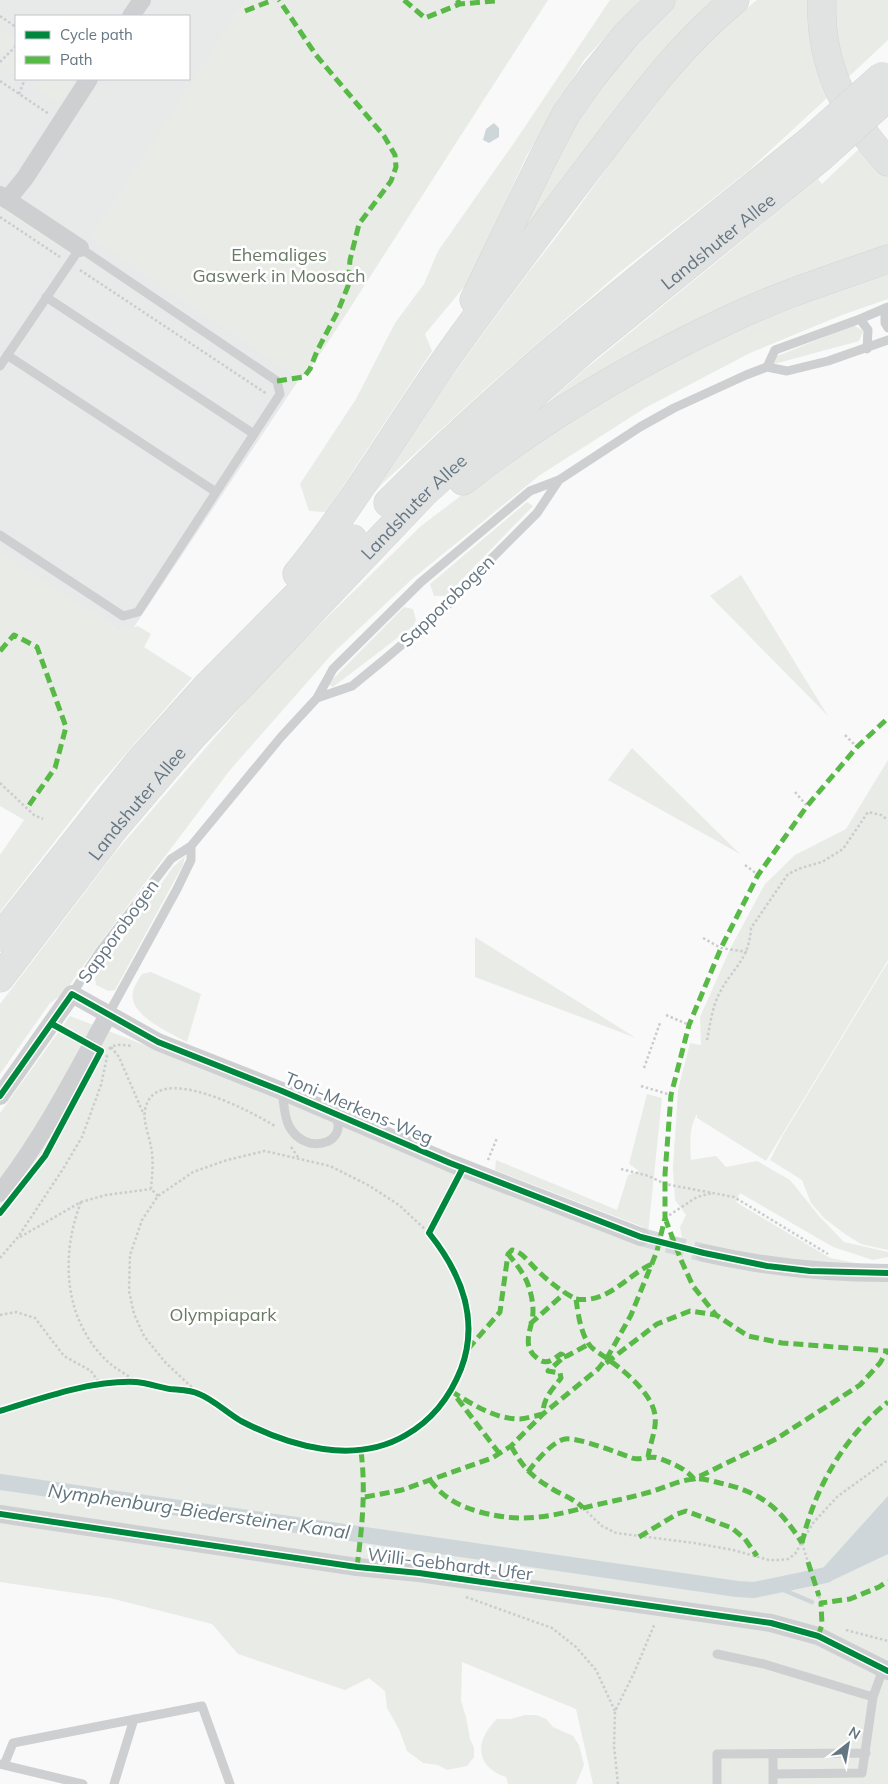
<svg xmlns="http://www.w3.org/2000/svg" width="888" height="1784" font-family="Mulish,sans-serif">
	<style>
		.built { fill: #e8e9e9; fill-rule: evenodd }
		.green { fill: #e8ebe6 }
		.water { fill: #ced6d9 }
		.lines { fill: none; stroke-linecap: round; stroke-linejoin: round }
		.stream { stroke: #ced6d9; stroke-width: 4.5 }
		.canal { stroke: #ced6d9; stroke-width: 16 }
		.street-tunnel { stroke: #d4d8dc; stroke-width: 18; stroke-dasharray: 18 9; stroke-linecap: butt }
		.highway-casing { stroke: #d5d6d6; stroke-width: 29 }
		.path { stroke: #cbcccd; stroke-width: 2.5; stroke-dasharray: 2.5 2.5; stroke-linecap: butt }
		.lane { stroke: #cecfd0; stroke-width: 9 }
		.street { stroke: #cecfd0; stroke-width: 18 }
		.highway { stroke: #e1e2e2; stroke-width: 28 }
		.highway-bridge-casing { stroke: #d5d6d6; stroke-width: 29; stroke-linecap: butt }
		.highway-bridge { stroke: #e1e2e2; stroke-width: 28 }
		.quiet { stroke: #58b947; stroke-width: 5; stroke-dasharray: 10 5; stroke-linecap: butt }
		.cycleway-casing { stroke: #fff; stroke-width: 9 }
		.cycleway { stroke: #00873e; stroke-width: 6 }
		.labels { text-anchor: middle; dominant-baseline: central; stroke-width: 5; stroke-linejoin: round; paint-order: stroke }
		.street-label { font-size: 18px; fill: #657683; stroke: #fff }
		.park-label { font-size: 18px; fill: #687a64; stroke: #fff }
		.water-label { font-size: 19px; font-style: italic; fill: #60757c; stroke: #fff }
	</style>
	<rect width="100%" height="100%" fill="#f9f9f9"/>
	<path class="built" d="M 0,0 L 247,0 L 91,237 L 300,378 L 128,636 L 0,556 ZM 16,16 L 189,16 L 189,79 L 16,79 Z"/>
	<path class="green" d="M 247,0 L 548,0 L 332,336 L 310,369 L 300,378 L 90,237 Z
		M 610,0 L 640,0 L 584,60 L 527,155 L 469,281 L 425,334 L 432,351 L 326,512 L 309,511 L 300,484 L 356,399 L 395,323 L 424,284 L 438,251 L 516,140 Z
		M 674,0 L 715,0 C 661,48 620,105 578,164 C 549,207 519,249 489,292 L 552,157 L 635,38 Z
		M 757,0 L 810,0 L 828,97 L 748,171 L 620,272 L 485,389 L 383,483 L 360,508 C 411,434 462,361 516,289 C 536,262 558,236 578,208 C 617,156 652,99 697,52 C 716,33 737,17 757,0 Z
		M 829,0 L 888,0 L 888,40 L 842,83 Z
		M 0,27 L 16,38 L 16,41 L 0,57 Z
		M 16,49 L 16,75 L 1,64 Z
		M 40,79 L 76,79 L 59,103 L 37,89 Z
		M 860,148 L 881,171 L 888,177 L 888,253 L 532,417 L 583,371 L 818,179 L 822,184 Z
		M 7,210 L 10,210 L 56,240 L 59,248 L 5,212 Z
		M 888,274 L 888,299 L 842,315 L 750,353 L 645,408 L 540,475 L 411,580 L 332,654 L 230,770 L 96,948 L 64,993 L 50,1003 L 0,1074 L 0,1004 L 113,855 L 275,668 L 421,526 L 525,447 L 672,357 L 769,312 Z
		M 854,325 L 863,331 L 859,341 L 774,364 L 775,357 Z
		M 527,502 L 533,506 L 446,596 L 434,596 L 430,584 Z
		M 0,553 L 115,628 L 127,629 L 138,626 L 151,634 L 144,647 L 192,678 L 96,788 L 0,912 L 0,855 L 24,820 L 0,806 Z
		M 741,575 L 828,716 L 710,596 Z
		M 404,607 L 413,609 L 416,620 L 413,626 L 333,687 L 328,684 Z
		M 632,748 L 740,854 L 608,780 Z
		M 888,760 L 888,960 L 766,1161 L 697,1118 L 697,1114 C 689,1127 690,1145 691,1160 L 716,1156 L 726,1167 L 757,1161 L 790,1180 L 819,1216 L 844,1242 L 888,1252 L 888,1257 L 873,1260 L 833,1247 L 740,1193 L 736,1202 L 830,1258 L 867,1265 L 888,1266 L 888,1784 L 593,1784 L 576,1709 L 462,1662 L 461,1701 L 466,1717 L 470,1739 L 474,1748 L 474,1757 L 467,1766 L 447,1770 L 438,1765 L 423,1763 L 407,1751 L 399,1729 L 387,1708 L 385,1691 L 369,1678 L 345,1690 L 238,1654 L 212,1624 L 110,1598 L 0,1582 L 0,1113 L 70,1016 L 257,1089 L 640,1245 L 643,1227 L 495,1170 L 496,1160 L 617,1210 L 628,1175 L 639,1171 L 629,1164 L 647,1094 L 662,1098 L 647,1243 L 682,1238 L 680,1227 L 686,1215 L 675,1200 L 673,1168 L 678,1090 L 690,1043 L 701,1045 L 700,1017 L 731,947 L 765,884 L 795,855 L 846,829 Z
		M 185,856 L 183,865 L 115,990 L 109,991 L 96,985 L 95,978 L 173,867 Z
		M 475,937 L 636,1038 L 475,977 Z
		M 888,962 L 888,1250 L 861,1244 L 845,1234 L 824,1218 L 811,1203 L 802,1180 L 770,1160 L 783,1135 Z
		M 151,972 L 201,994 L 187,1042 C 170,1033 128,1015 133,992 C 134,986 139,979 142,974 Z
		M 525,1715 L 536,1715 L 546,1719 L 553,1727 L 573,1736 L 579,1745 L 584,1765 L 576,1784 L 508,1784 L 506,1777 C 474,1766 475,1740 497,1719 L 511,1719 Z"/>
	<path class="water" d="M 494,123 L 499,128 L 499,137 L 489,143 L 483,140 L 486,129 Z
		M 888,1496 L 888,1554 L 829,1582 L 823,1568 Z"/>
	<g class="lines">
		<path class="stream" d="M 774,1586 L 812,1602"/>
		<path class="canal" d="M 0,1482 L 737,1589 L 754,1590 L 826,1575"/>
		<path class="street-tunnel" d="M 641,1237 L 704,1253"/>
		<defs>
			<g id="highway">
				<path d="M 822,0 C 819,62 846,117 888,162"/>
				<path d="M 474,300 L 543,158 L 566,114 L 592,77 L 627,34 L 661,0"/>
				<path d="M 463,481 C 545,417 634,364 728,320 C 780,295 834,278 888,259"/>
				<path d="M 388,503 C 517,371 665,258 808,142"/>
				<path d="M 297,574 C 349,510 391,439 437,372 C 485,303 536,237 586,171 C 632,111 676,48 735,0"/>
				<path d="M 0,937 L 138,763 L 207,686 L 353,539"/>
				<path id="s1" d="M 0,978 L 116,826 L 192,737 L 425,492 L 586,348 L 819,159"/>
			</g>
		</defs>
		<use href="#highway" class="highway-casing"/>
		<path class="path" d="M 0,16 L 16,27
			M 0,62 L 16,46
			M 0,81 L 49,114
			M 19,94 L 25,79
			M 0,217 L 60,257
			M 80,270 L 267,394
			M 845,735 L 857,747
			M 0,783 L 34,815 L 43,819
			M 795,792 L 807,806
			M 745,865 L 758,875
			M 703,938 L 721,948 L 747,952
			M 666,1015 L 689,1025
			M 707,1040 C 710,1025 712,1008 719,994 C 732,968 749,961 751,928 L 788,874 L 801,868 L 822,862 L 843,849 L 868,812 L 881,815 L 888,820
			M 111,1047 L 119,1057 L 144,1115
			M 109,1049 C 115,1043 124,1045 132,1046
			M 644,1068 L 660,1023
			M 641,1086 L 671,1095
			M 291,1147 L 298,1157
			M 488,1160 L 497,1138
			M 621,1169 L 649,1176 L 665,1184 L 734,1197 L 828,1254
			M 158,1196 L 151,1189 C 152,1176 154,1161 151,1147 C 149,1135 143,1122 145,1110 C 154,1059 252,1112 275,1126
			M 81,1202 C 61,1253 63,1315 103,1357 C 112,1367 126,1374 137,1382
			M 665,1218 L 697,1197 L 712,1193
			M 20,1237 L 81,1202 L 106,1195 L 151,1189
			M 0,1258 L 18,1237 L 63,1169 L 82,1137 L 101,1085 L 107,1057 L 106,1054
			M 0,1315 L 16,1312 L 35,1318 L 64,1356 L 91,1371 L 100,1384
			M 199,1394 L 165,1362 L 144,1336 L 134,1314 L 129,1291 L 130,1255 L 142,1220 L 158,1196 L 193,1172 L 227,1160 L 265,1151 L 330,1166 L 368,1185 L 399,1205 L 429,1233
			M 583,1508 L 602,1526 L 616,1533 L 694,1543 L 733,1550 L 769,1560 L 779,1560 L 788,1559 L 795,1554 L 813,1523 L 838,1496 L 888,1460
			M 802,1543 L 808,1562
			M 819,1596 L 821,1603
			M 466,1597 L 552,1628 L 576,1647 L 596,1670 L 615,1711
			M 846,1630 L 888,1641
			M 618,1784 L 614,1746 L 615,1711 L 634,1673 L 655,1623"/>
		<path class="lane" d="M 46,297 L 254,434
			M 885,308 L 885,323 L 888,328
			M 860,319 L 868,330 L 867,349
			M 7,355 L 216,492
			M 0,366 L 80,248 L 277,381 L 280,394 L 138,612 L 123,616 L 0,535
			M 767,367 L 775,350 L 860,319 L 888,307
			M 317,698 L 352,686 L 385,659 L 445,608 L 481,569 L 537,513 L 559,480
			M 72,994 L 100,951 L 171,859 L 191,846 L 281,737 L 317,698 L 333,669 L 421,582 L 530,491 L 559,480 L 640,427 L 674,408 L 746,375 L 767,367 L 787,371 L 828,361 L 888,340
			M 108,1015 L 177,889 L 191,860 L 191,846
			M 282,1092 C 284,1102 284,1117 289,1126 C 306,1158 352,1142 334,1114
			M 717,1654 L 764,1664 L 873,1697
			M 773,1754 L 773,1784
			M 0,1764 L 83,1784
			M 4,1765 L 13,1743 L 202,1706 L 230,1784
			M 773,1774 L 862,1773 L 873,1697 L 883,1669
			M 114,1784 L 134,1719
			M 717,1784 L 717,1754 L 866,1753"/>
		<path class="street" d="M 131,16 L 142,0
			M 0,195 L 80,248
			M 7,200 L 25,178 L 89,79
			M 0,1096 L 72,994 L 158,1042 L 282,1091 L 450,1163 L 641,1237
			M 0,1193 C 43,1138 74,1077 108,1015
			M 704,1253 C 765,1267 825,1273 888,1273
			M 0,1514 L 357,1567 L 419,1573 L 771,1623 L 818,1636 L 888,1671"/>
		<use href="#highway" class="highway"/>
		<defs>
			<path id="highway-bridge" d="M 808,142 L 882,76
				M 819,159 L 888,97"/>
		</defs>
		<use href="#highway-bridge" class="highway-bridge-casing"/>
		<use href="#highway-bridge" class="highway-bridge"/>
		<path class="quiet" d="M 404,0 L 425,18 L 460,4
			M 457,0 L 460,4 L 495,1 L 496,0
			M 245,11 L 273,0
			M 277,381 L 304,377 L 310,369 L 317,351 L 338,311 L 348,286 L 350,260 L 359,224 L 391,181 L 396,167 L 395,155 L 384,136 L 316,55 L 279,0
			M 0,651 L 14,635 L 37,647 L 66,727 L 55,768 L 27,808
			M 665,1218 L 681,1260 L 693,1286 L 716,1315 L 748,1336 L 782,1343 L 888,1351
			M 576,1299 C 608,1304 627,1275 652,1264
			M 530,1324 L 565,1293
			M 468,1349 L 500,1312 L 508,1254 L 512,1250 C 523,1252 529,1263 537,1270 C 548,1281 562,1292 576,1299 C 578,1313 580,1330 588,1343 C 593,1351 602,1354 609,1360 C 626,1372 652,1394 655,1415 C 657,1429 650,1443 648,1457
			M 564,1357 L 567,1356 L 589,1344
			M 606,1363 L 657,1324 L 690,1311 L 716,1315
			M 451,1391 C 472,1404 494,1419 520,1419 C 527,1418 536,1416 543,1414 C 543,1398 552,1390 561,1378 L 560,1373 L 548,1371 L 564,1357 L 563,1355 L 561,1354 C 551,1360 547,1366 537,1358 C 520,1345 533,1328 533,1311 C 533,1305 532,1297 530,1291 C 527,1277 517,1265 508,1254
			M 457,1398 L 499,1453
			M 511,1446 C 524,1469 531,1476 554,1490 C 564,1496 575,1499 583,1508
			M 528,1472 C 535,1462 553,1441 565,1439 C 578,1437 618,1453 632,1458 C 641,1461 649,1455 658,1458 C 672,1463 685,1468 694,1479 L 776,1439 L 860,1385 L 880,1363 L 887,1351
			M 430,1480 C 443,1498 459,1506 480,1512 C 524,1524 553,1516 595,1505 C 614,1501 632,1497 650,1492 C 664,1488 680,1480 694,1479 C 702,1478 712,1481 720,1483 C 761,1492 780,1508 802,1543
			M 365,1497 L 402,1490 L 492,1458 L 511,1446 L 543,1414 L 598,1369 L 607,1358 L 631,1315 L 657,1251 L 665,1218 L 665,1174 L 671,1095 L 689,1025 L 721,948 L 758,875 L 807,806 L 857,747 L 888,718
			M 639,1537 L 677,1514 L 686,1511 L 732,1528 L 745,1539 L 757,1556
			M 802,1543 C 814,1490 844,1436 888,1402
			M 808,1562 L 819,1596
			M 357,1567 C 362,1528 366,1490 361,1451
			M 818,1636 L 822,1625 L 821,1603 L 850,1599 L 879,1587 L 888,1581"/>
		<defs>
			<path id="cycleway" d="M 0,1096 L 72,994 L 158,1042 L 282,1091 L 450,1163 L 641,1237 L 704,1253 L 767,1266 L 810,1271 L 888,1273
				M 0,1213 L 45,1156 L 101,1051 L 52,1024
				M 0,1411 C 42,1398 92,1380 136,1382 C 147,1383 159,1387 170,1389 C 179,1390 191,1390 199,1394 C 214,1400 227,1413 241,1421 C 291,1447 355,1465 406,1435 C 432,1420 450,1397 461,1369 C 480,1319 461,1273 429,1233 L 463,1168
				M 0,1514 L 357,1567 L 419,1573 L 771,1623 L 818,1636 L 888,1671"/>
		</defs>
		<use href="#cycleway" class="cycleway-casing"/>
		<use href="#cycleway" class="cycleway"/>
	</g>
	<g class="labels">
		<g class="street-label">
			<text stroke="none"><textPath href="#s1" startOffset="1032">Landshuter Allee</textPath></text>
			<text stroke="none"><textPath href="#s1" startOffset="628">Landshuter Allee</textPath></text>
			<text transform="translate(447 601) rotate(-44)">Sapporobogen</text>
			<text stroke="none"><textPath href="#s1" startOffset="222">Landshuter Allee</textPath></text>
			<text transform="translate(118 931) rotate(-54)">Sapporobogen</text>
			<text transform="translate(359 1108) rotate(23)">Toni-Merkens-Weg</text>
			<text transform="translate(450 1564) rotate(7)">Willi-Gebhardt-Ufer</text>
		</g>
		<g class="park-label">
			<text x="279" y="254">Ehemaliges<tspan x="279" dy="21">Gaswerk in Moosach</tspan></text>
			<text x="223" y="1314">Olympiapark</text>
		</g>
		<g class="water-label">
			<text transform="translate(199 1511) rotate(8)">Nymphenburg-Biedersteiner Kanal</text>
		</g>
	</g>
	<rect x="15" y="15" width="175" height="65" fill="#ffffff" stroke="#c1c8cd"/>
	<rect x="25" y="31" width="25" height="8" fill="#00873e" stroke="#c1c8cd"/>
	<text x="60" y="40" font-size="15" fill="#657683">Cycle path</text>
	<rect x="25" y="56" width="25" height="8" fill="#58b947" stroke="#c1c8cd"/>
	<text x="60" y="65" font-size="15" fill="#657683">Path</text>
	<g transform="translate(848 1744) rotate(31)" stroke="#ffffff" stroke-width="4" paint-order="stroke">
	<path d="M0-4L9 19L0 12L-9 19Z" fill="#657683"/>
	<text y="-8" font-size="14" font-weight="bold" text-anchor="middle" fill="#657683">N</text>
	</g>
</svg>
